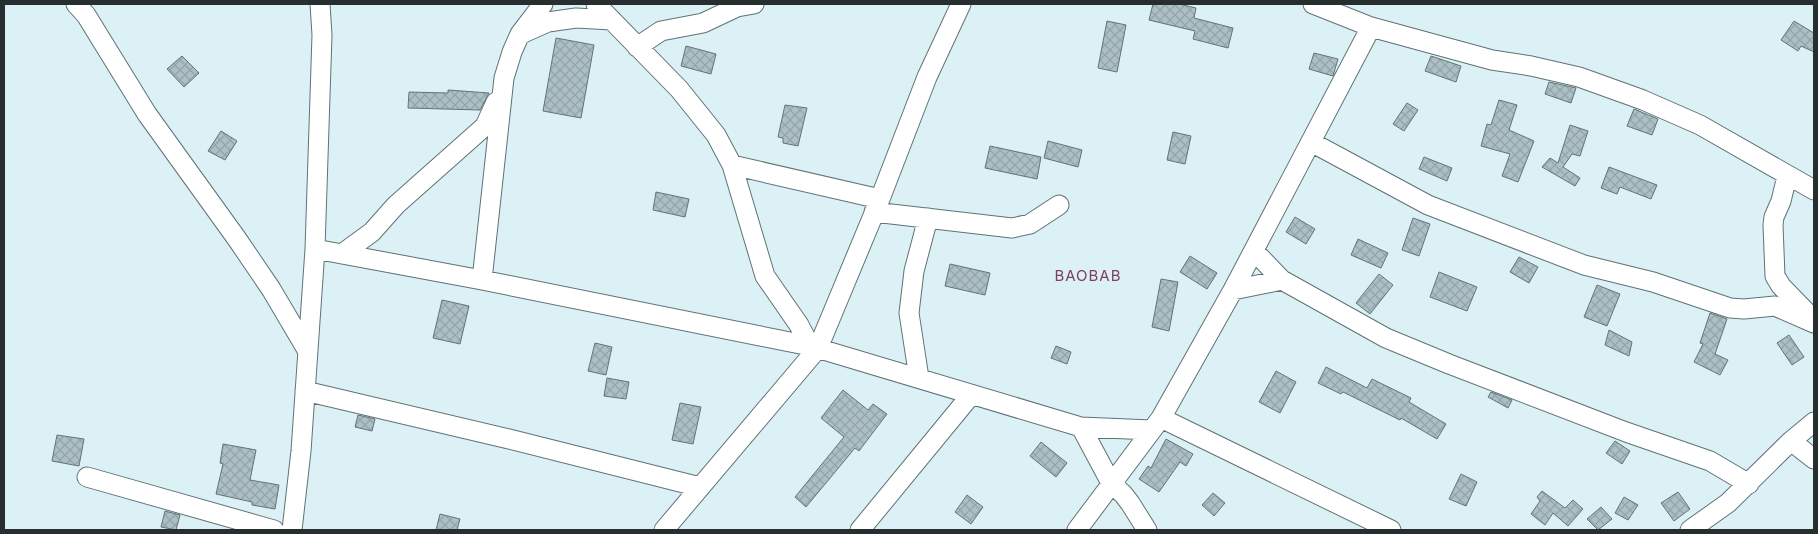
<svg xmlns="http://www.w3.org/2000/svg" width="1818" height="534" font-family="Inter,sans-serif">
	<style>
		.building { fill: url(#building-cross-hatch); stroke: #617478 }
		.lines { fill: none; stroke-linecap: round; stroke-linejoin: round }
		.minor-casing { stroke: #5f7276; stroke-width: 21 }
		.minor { stroke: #fff; stroke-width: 19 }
		.labels { text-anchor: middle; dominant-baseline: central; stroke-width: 4; stroke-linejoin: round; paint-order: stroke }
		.neighbourhood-label { font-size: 15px; letter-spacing: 1px; fill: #7f3e62; stroke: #dcf1f6 }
	</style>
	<defs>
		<pattern id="building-cross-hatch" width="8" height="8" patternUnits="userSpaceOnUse" patternTransform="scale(1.25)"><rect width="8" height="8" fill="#abbfc5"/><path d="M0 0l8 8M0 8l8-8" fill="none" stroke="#93a4aa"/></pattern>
	</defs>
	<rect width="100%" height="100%" fill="#dcf1f6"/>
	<path class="building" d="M 1153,4 L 1179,4 L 1196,8 L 1194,18 L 1233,28 L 1228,48 L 1193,39 L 1195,31 L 1149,20 Z
		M 1107,21 L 1126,25 L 1117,72 L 1098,68 Z
		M 1794,21 L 1814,33 L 1814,52 L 1801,46 L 1798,51 L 1781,40 Z
		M 556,38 L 594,45 L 581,118 L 543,111 Z
		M 686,46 L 716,54 L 711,74 L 681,66 Z
		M 1314,53 L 1338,59 L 1333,76 L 1309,69 Z
		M 182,56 L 199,73 L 184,87 L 167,69 Z
		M 1431,56 L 1461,66 L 1456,82 L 1425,71 Z
		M 1549,82 L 1576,88 L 1571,103 L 1545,94 Z
		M 448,90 L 489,93 L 480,110 L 408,108 L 409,92 L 448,93 Z
		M 1499,100 L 1517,105 L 1509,130 L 1534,141 L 1518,182 L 1502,176 L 1510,154 L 1481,146 L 1487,124 L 1491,125 Z
		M 1407,103 L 1418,110 L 1404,131 L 1393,124 Z
		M 785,105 L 807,108 L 798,146 L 783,143 L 783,138 L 778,137 Z
		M 1634,109 L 1658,119 L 1652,135 L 1627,126 Z
		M 1570,125 L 1588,131 L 1580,156 L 1572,154 L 1563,167 L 1580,178 L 1575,186 L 1542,167 L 1550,158 L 1558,163 Z
		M 221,131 L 237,141 L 225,160 L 208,151 Z
		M 1173,132 L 1191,136 L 1185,164 L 1167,160 Z
		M 1048,141 L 1082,150 L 1078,167 L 1044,158 Z
		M 990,146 L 1041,157 L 1037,179 L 985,168 Z
		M 1424,157 L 1452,168 L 1447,181 L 1419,169 Z
		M 1609,167 L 1657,185 L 1651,199 L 1620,187 L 1617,194 L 1601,188 Z
		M 656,192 L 689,199 L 685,217 L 653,210 Z
		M 1295,217 L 1315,229 L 1306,244 L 1286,232 Z
		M 1413,218 L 1430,224 L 1419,256 L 1402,250 Z
		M 1358,239 L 1388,253 L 1381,268 L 1351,255 Z
		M 1190,256 L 1217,273 L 1207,289 L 1180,272 Z
		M 1519,257 L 1538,267 L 1529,283 L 1510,272 Z
		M 950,264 L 990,273 L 985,295 L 945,286 Z
		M 1439,272 L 1477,287 L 1467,311 L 1430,297 Z
		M 1379,274 L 1393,285 L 1370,314 L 1356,303 Z
		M 1161,279 L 1178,282 L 1169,331 L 1152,327 Z
		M 1597,285 L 1620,294 L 1607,326 L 1584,317 Z
		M 442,300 L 469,306 L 460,344 L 433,338 Z
		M 1710,313 L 1727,319 L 1715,354 L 1728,360 L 1720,375 L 1694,362 L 1703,344 L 1700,343 Z
		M 1609,330 L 1632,342 L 1629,356 L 1605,345 Z
		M 1789,335 L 1804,357 L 1792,365 L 1777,343 Z
		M 595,343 L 612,347 L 606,375 L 588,371 Z
		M 1056,346 L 1071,352 L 1067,364 L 1051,358 Z
		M 1326,367 L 1367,388 L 1372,379 L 1411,398 L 1409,402 L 1446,424 L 1437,439 L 1401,418 L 1400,420 L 1343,392 L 1341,394 L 1318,383 Z
		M 1276,371 L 1296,382 L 1280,413 L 1259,402 Z
		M 607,378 L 629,382 L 626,399 L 604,396 Z
		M 843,390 L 868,410 L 873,404 L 887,414 L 859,451 L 855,448 L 806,507 L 795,497 L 844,437 L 821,418 Z
		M 1491,392 L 1512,400 L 1508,408 L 1488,397 Z
		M 680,403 L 701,407 L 693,444 L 672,440 Z
		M 358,415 L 375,419 L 372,431 L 355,427 Z
		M 57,435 L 84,439 L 79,466 L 52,461 Z
		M 1166,439 L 1193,454 L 1186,466 L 1180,462 L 1159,492 L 1139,479 L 1148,466 L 1151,468 Z
		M 1615,441 L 1630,451 L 1622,464 L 1606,453 Z
		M 1041,442 L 1067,463 L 1056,477 L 1030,456 Z
		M 223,444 L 256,450 L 250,480 L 279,485 L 275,509 L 252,505 L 252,502 L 216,494 L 223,464 L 220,463 Z
		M 1461,474 L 1477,482 L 1466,506 L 1449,499 Z
		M 1542,491 L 1565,508 L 1573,500 L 1583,509 L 1568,526 L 1553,513 L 1545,525 L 1531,514 L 1540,501 L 1537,497 Z
		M 1678,492 L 1690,509 L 1674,521 L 1661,503 Z
		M 1213,493 L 1225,503 L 1214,516 L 1202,505 Z
		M 967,495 L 983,507 L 971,524 L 955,512 Z
		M 1624,497 L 1638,505 L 1628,520 L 1615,513 Z
		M 1601,507 L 1612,519 L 1598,530 L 1587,519 Z
		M 165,511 L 180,515 L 176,530 L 161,527 Z
		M 440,514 L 460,519 L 457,530 L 436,530 Z"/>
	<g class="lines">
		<defs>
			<path id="minor" d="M 76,4 L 86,15 L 147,114 L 237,239 L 271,289 L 307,350
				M 596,4 L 679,89 L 716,135 L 732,165 L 765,276 L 799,325 L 810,346
				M 1313,4 L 1371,27 L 1492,60 L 1531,66 L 1579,77 L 1643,100 L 1700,125 L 1814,190
				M 521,34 L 548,22 L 576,18 L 612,20
				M 637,47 L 661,31 L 703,23 L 737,7 L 754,4
				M 1311,142 L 1428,205 L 1584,265 L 1653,282 L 1730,308 L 1744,309 L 1775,306 L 1814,323
				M 732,165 L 880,199
				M 1787,176 L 1781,201 L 1774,217 L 1773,225 L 1775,276 L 1781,286 L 1812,318
				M 874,212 L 1012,228 L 1030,224 L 1059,205
				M 315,249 L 482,280 L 810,346 L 1081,427 L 1151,430
				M 1254,251 L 1282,280 L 1386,338 L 1449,364 L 1626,432 L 1710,461 L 1749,484
				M 342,254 L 372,232 L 396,205 L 485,126 L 496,102
				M 482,280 L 504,78 L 512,52 L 520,34 L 543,4
				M 1233,290 L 1282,280
				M 919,378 L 909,313 L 914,271 L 928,218
				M 305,391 L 509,439 L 700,487
				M 1161,418 L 1391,530
				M 1081,427 L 1111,483 L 1123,494 L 1130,503 L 1147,530
				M 1791,441 L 1814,422
				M 87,477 L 274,530
				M 292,530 L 301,451 L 315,249 L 322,35 L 320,4
				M 664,530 L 818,348 L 880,199 L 927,77 L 961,4
				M 860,530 L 971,395
				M 1077,530 L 1161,418 L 1233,290 L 1371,27
				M 1690,530 L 1728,503 L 1791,441 L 1814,459"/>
		</defs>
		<use href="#minor" class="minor-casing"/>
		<use href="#minor" class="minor"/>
	</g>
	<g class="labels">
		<g class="neighbourhood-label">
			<text x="1088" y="275">BAOBAB</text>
		</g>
	</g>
	<rect width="1818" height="534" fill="none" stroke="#262e30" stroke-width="10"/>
</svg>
